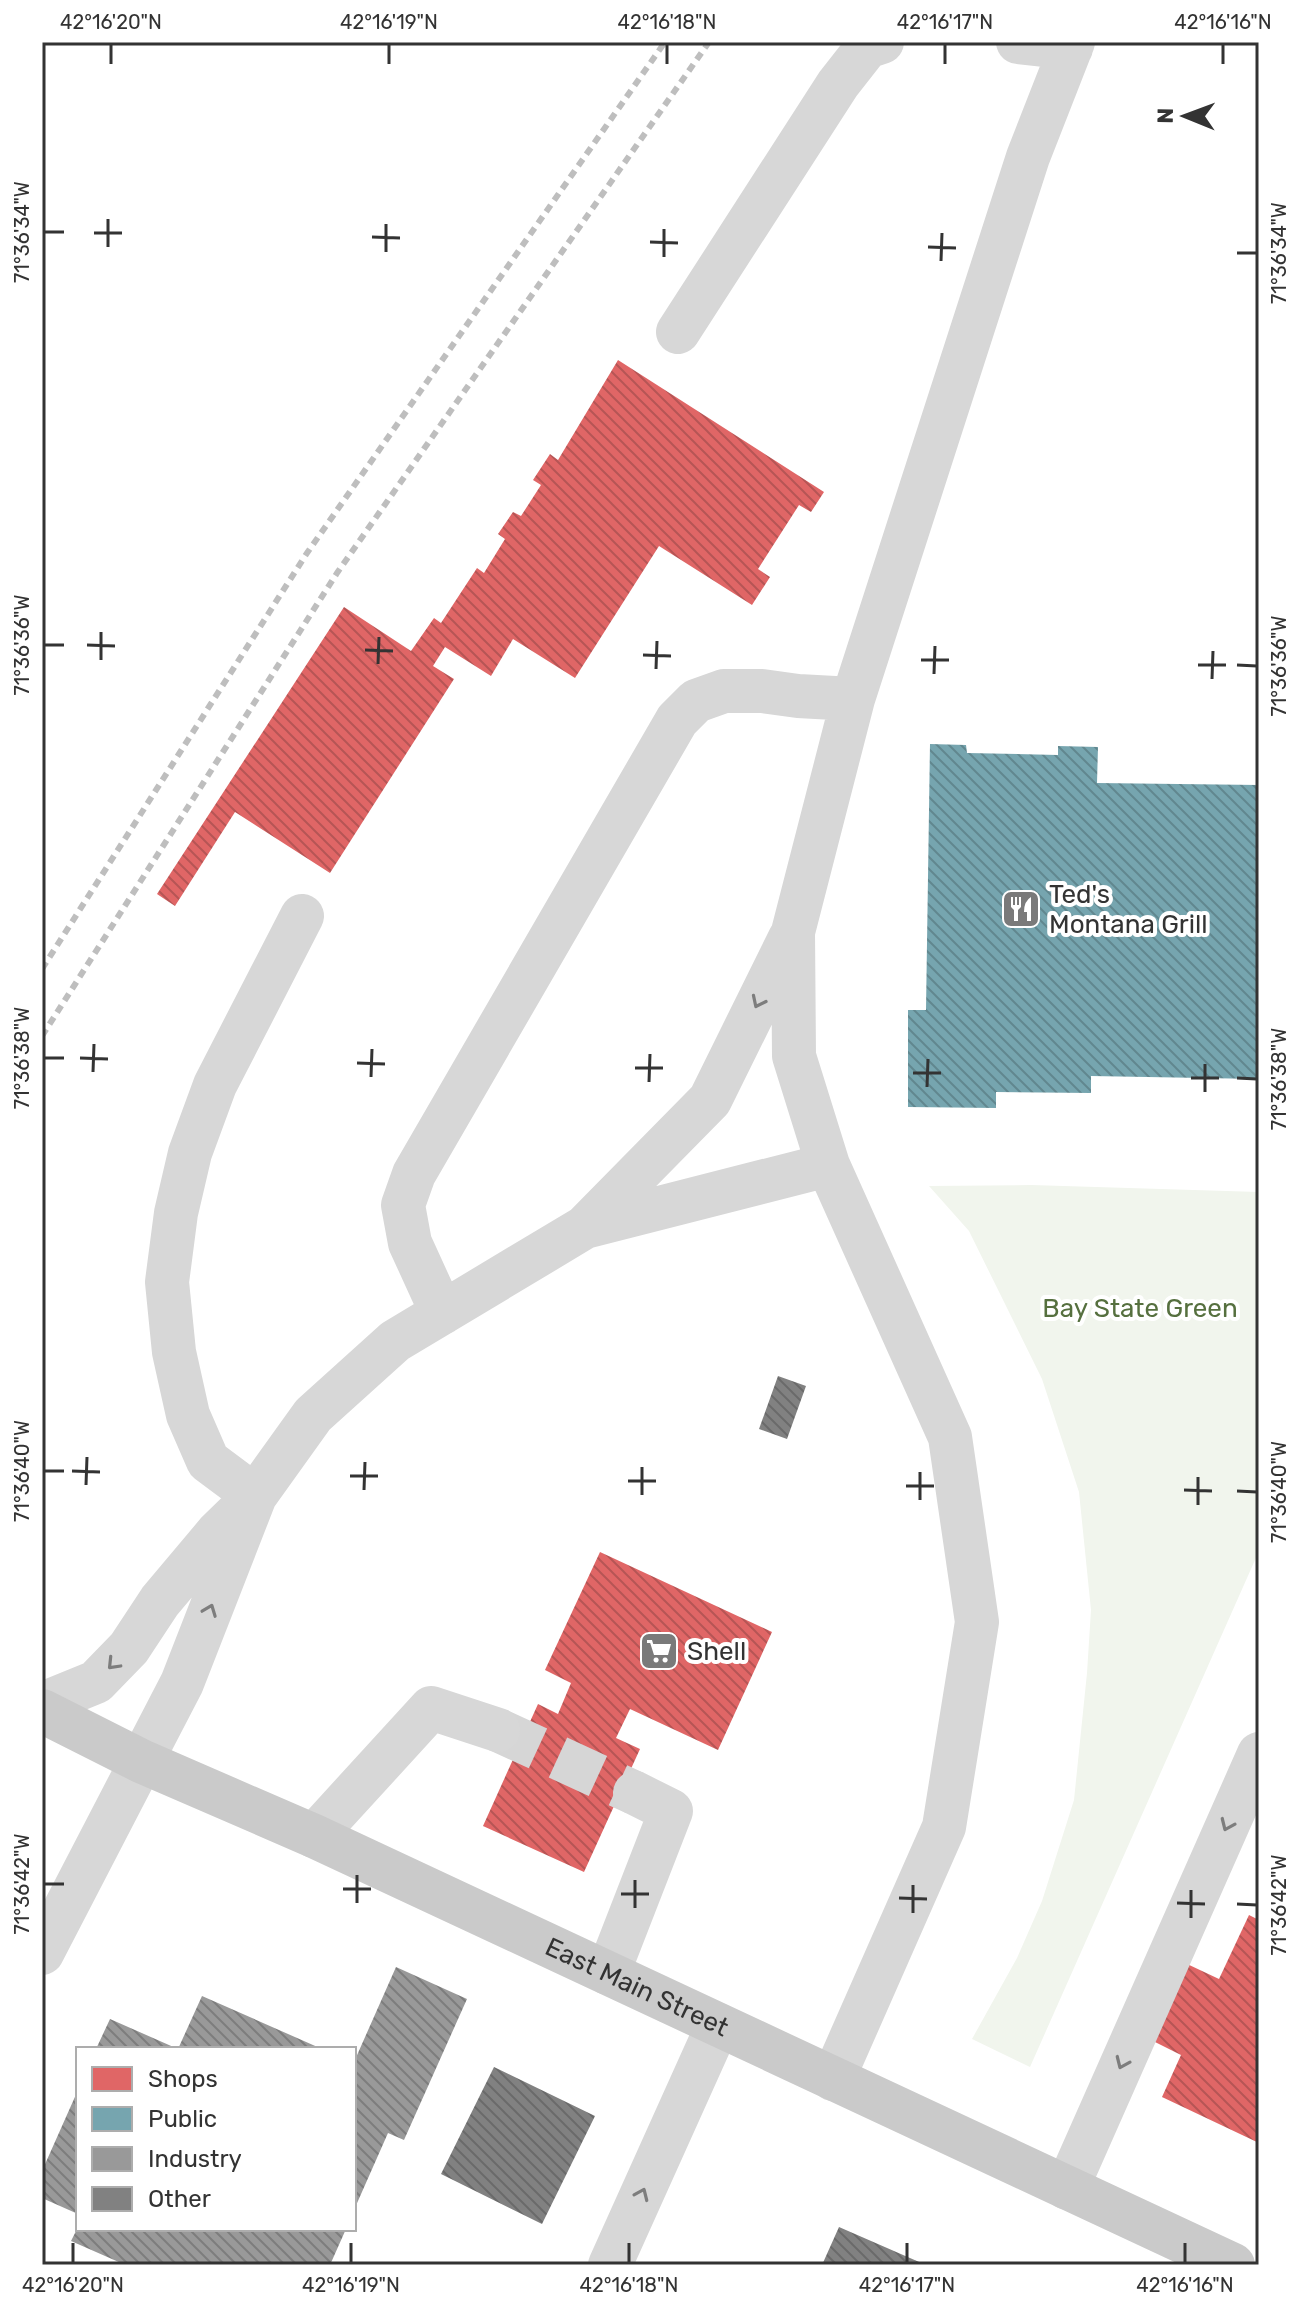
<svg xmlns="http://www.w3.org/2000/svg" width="1301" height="2307" font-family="Rubik,sans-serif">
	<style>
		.green { fill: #f1f5ed }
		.shops { fill: url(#shops-back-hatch) }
		.public { fill: url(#public-back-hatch) }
		.industry { fill: url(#industry-back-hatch) }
		.building { fill: url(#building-back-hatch) }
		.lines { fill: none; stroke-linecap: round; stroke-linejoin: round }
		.minor-tunnel { stroke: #d6d6d6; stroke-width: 44; stroke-dasharray: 44 22; stroke-linecap: butt }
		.minor { stroke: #d7d7d7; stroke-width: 44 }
		.major { stroke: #cacaca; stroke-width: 44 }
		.rail { stroke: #bebebe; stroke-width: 6; stroke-dasharray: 8 6; stroke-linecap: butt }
		.oneway { stroke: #7d7d7d }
		.ticks { fill: none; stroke: #333; stroke-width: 3 }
		.labels { text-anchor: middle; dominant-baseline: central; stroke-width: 8; stroke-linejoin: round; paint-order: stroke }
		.poi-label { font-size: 26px; fill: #333; stroke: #fff; text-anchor: start }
		.park-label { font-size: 26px; fill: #56703f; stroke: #fff }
		.street-label { font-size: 26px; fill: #333; stroke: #fff }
		.neatline { fill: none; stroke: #333; stroke-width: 3 }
		.ticks-label { font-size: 20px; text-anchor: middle; fill: #333 }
	</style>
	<defs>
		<pattern id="shops-back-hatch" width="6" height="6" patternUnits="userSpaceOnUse" patternTransform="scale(2)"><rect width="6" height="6" fill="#e06666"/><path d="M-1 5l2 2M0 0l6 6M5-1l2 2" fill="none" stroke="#b65555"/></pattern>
		<pattern id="public-back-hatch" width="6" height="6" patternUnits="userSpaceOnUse" patternTransform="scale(2)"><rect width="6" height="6" fill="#76a5af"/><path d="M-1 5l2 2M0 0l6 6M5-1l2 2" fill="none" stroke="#61878f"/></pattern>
		<pattern id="industry-back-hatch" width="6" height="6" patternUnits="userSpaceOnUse" patternTransform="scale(2)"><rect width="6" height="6" fill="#999"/><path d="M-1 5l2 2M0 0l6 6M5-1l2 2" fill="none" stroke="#7d7d7d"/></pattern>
		<pattern id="building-back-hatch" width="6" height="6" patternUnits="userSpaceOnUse" patternTransform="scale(2)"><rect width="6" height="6" fill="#818181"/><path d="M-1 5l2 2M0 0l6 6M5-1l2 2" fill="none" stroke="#6a6a6a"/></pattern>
	</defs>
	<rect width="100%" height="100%" fill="#fff"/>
	<path class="green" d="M 1031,1185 L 1259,1192 L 1259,1551 L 1030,2067 L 972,2039 L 1017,1958 L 1042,1901 L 1074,1800 L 1087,1673 L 1091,1610 L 1079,1492 L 1042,1379 L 969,1231 L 929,1186 Z"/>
	<path class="shops" d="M 618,360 L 824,492 L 811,512 L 799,505 L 758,569 L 770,577 L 752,605 L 659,546 L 575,678 L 513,639 L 491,676 L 445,647 L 433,666 L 454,679 L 330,873 L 235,812 L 175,906 L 157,894 L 344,607 L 411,651 L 434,618 L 441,623 L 477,568 L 484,573 L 505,539 L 498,534 L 513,512 L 521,516 L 541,485 L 533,480 L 550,454 L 558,460 Z
		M 600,1552 L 772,1632 L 718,1750 L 630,1709 L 616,1738 L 640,1749 L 584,1872 L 483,1826 L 538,1704 L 558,1714 L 571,1683 L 545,1670 Z
		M 1249,1915 L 1259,1920 L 1259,2143 L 1162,2097 L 1181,2055 L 1149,2039 L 1185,1963 L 1219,1979 Z"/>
	<path class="public" d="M 930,744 L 966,745 L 967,753 L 1058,755 L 1058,746 L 1098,747 L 1097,783 L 1259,785 L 1259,1079 L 1091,1076 L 1091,1093 L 996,1092 L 996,1108 L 908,1107 L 908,1010 L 926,1010 Z"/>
	<path class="industry" d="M 396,1967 L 467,1999 L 404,2140 L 388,2133 L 354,2210 L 354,2062 Z
		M 202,1996 L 322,2049 L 96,2049 L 110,2019 L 178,2049 Z
		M 78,2090 L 78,2214 L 42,2198 L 42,2171 Z
		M 77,2229 L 346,2229 L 330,2265 L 120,2265 L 121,2263 L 71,2241 Z"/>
	<path class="building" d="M 778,1376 L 806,1386 L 787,1439 L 759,1429 Z
		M 494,2067 L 595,2116 L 542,2224 L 441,2174 Z
		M 839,2227 L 926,2265 L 822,2265 Z"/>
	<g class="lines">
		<path class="minor-tunnel" d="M 498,1730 L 635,1793"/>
		<path class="minor" d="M 1018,42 L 1071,48
			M 678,332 L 838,84 L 867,47 L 882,42
			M 302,916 L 215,1085 L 190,1153 L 176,1213 L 167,1282 L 174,1352 L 188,1415 L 208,1461 L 255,1496 L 313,1415 L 395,1341 L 585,1227 L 828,1165
			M 585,1227 L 710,1100 L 790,938
			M 442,1313 L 410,1243 L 403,1205 L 414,1174 L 677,720 L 696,701 L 724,691 L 762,691 L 798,696 L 853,699
			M 42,1704 L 96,1682 L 129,1648 L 160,1601 L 218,1532 L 255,1496 L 182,1683 L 42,1953
			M 314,1836 L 431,1708 L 498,1730
			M 608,1973 L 671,1811 L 635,1793
			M 833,2079 L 944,1827 L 977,1622 L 950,1437 L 828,1165 L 794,1056 L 793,932 L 853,699 L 1028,157 L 1073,42
			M 1067,2188 L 1259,1754
			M 610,2265 L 718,2025"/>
		<path class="major" id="s1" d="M 42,1711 L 141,1761 L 314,1836 L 1233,2265"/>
		<path class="rail" d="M 42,969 L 307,553 L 665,42
			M 42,1036 L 337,573 L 709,42"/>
	</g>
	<defs><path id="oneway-chevron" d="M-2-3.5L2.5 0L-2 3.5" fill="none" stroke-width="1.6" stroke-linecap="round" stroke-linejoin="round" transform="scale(2)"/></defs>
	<g class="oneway">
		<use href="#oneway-chevron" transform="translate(758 1002) rotate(116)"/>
		<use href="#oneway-chevron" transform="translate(210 1610) rotate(-69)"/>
		<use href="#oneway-chevron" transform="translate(113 1664) rotate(134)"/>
		<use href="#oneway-chevron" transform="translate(1227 1825) rotate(114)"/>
		<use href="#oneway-chevron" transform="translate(1122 2063) rotate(114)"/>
		<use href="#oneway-chevron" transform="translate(642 2194) rotate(-66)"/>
	</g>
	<path class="ticks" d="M 111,64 L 111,44M 389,64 L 389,44M 667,64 L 667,44M 945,64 L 945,44M 1223,64 L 1223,44M 44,232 L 64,232M 94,233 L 122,233M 372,237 L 400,238M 650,242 L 678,243M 108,247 L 108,219M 928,247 L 956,248M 386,252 L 386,224M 1237,253 L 1257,253M 664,257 L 664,229M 941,261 L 942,233M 44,645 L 64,645M 87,645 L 115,646M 365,650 L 393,651M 643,655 L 671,656M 101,660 L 101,632M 921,660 L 949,660M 378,664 L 379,637M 1198,665 L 1226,665M 1237,665 L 1257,666M 656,669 L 657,641M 934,674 L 935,646M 1212,679 L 1213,651M 44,1058 L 64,1058M 80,1058 L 108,1059M 357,1063 L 385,1064M 635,1068 L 663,1068M 93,1072 L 94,1044M 913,1073 L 941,1073M 371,1077 L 372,1049M 1191,1078 L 1219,1078M 1237,1078 L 1257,1079M 649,1082 L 650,1054M 927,1087 L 928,1059M 1205,1092 L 1205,1064M 44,1471 L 64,1471M 72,1471 L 100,1472M 350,1476 L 378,1476M 628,1481 L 656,1481M 86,1485 L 87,1457M 906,1486 L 934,1486M 364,1490 L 365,1462M 1184,1490 L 1212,1491M 1237,1491 L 1257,1492M 642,1495 L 642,1467M 920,1500 L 920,1472M 1198,1505 L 1198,1477M 44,1884 L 64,1884M 343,1889 L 371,1889M 621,1894 L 649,1894M 899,1898 L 927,1899M 357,1903 L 357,1875M 1177,1903 L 1205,1904M 1237,1904 L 1257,1905M 635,1908 L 635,1880M 913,1913 L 913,1885M 1191,1918 L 1191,1890M 73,2263 L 73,2243M 351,2263 L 351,2243M 629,2263 L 629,2243M 907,2263 L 907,2243M 1185,2263 L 1185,2243"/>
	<defs>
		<symbol id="restaurant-square" viewBox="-11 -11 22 22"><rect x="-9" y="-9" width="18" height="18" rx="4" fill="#7a7a7a" stroke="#fff"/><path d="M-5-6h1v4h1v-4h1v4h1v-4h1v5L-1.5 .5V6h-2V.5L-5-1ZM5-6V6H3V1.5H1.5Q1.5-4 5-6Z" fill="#fff"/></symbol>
		<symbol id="supermarket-square" viewBox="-11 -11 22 22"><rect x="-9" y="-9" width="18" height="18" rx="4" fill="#7a7a7a" stroke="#fff"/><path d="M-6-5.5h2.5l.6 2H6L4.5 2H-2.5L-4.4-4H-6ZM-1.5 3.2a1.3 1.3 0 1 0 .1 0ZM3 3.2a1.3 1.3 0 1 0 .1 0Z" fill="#fff"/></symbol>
	</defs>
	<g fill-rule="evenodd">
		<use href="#restaurant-square" x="999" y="887" width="44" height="44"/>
		<use href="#supermarket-square" x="637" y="1629" width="44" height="44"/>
	</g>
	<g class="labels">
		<g class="poi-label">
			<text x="1049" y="894">Ted's<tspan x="1049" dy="30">Montana Grill</tspan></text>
			<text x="687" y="1651">Shell</text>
		</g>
		<g class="park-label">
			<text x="1140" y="1308">Bay State Green</text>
		</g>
		<g class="street-label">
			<text stroke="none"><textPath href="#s1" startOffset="656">East Main Street</textPath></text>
		</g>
	</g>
	<rect width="1301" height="2307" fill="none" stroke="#ffffff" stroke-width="88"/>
	<rect x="76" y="2047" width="280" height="184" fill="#ffffff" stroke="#adadad" stroke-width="2"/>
	<rect x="92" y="2067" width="40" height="24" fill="#e06666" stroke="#adadad" stroke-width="2"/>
	<text x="148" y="2087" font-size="24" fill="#333333">Shops</text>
	<rect x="92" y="2107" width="40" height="24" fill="#76a5af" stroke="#adadad" stroke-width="2"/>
	<text x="148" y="2127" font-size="24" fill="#333333">Public</text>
	<rect x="92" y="2147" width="40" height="24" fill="#999999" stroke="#adadad" stroke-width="2"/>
	<text x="148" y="2167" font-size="24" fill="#333333">Industry</text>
	<rect x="92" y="2187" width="40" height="24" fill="#818181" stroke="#adadad" stroke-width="2"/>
	<text x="148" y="2207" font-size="24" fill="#333333">Other</text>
	<g transform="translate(1185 116) rotate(271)" stroke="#ffffff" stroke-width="6" paint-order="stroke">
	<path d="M0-6L14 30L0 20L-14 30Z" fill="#333333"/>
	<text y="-12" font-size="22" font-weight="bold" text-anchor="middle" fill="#333333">N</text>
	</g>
	<rect x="44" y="44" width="1213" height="2219" class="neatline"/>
	<g class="ticks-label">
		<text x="111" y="29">42°16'20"N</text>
		<text x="389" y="29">42°16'19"N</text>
		<text x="667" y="29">42°16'18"N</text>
		<text x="945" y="29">42°16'17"N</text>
		<text x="1223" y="29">42°16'16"N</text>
		<text transform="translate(22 232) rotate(-90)" y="7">71°36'34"W</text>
		<text transform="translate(1279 253) rotate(-90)" y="7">71°36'34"W</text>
		<text transform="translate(22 645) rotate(-90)" y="7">71°36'36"W</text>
		<text transform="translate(1279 666) rotate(-90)" y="7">71°36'36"W</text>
		<text transform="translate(22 1058) rotate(-90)" y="7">71°36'38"W</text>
		<text transform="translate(1279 1079) rotate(-90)" y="7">71°36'38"W</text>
		<text transform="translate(22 1471) rotate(-90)" y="7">71°36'40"W</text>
		<text transform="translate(1279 1492) rotate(-90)" y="7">71°36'40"W</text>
		<text transform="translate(22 1884) rotate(-90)" y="7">71°36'42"W</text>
		<text transform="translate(1279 1905) rotate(-90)" y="7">71°36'42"W</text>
		<text x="73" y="2292">42°16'20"N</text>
		<text x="351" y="2292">42°16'19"N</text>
		<text x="629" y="2292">42°16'18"N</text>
		<text x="907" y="2292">42°16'17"N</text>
		<text x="1185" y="2292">42°16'16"N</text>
	</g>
</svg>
